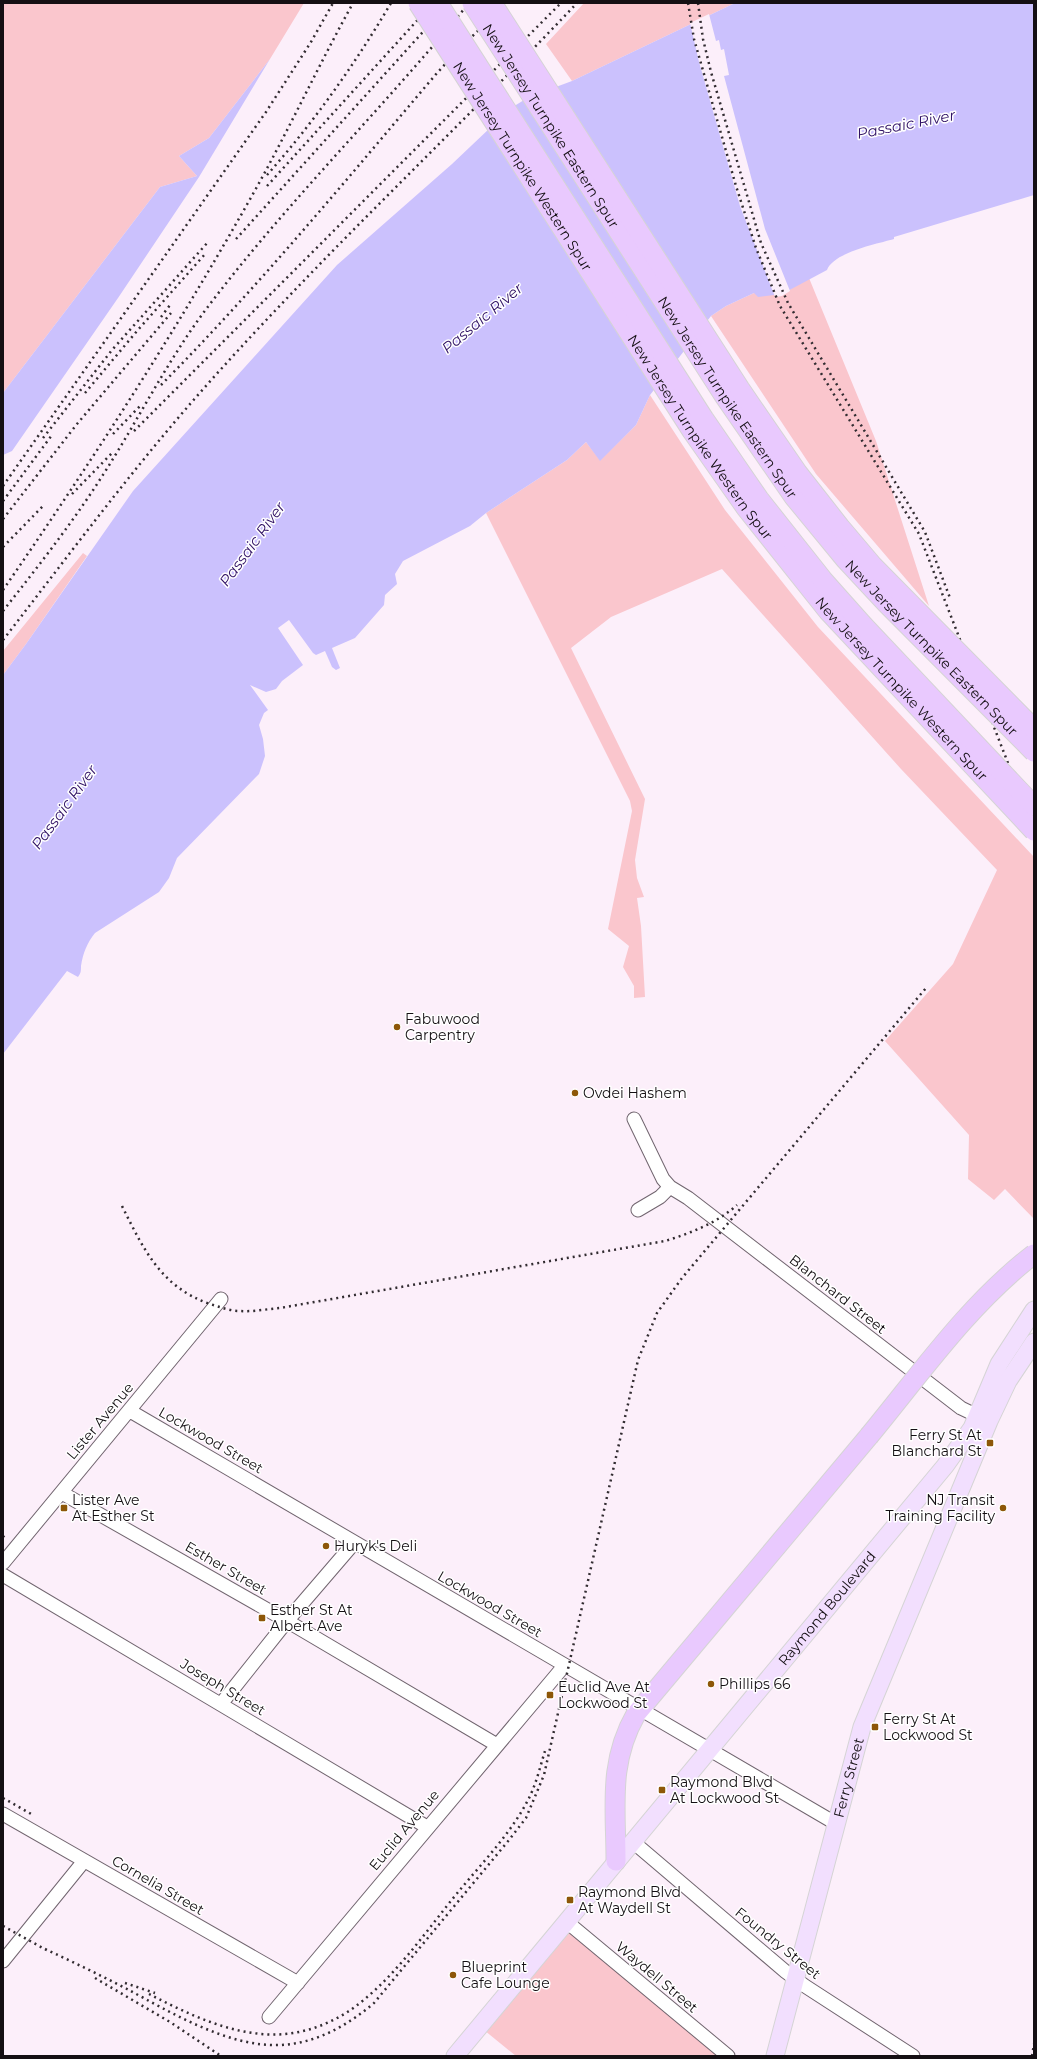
<svg xmlns="http://www.w3.org/2000/svg" width="1037" height="2059" font-family="Montserrat,sans-serif">
	<style>
		.green { fill: #fac6cd }
		.water { fill: #cbc1fd }
		.pier { fill: #fceffa }
		.lines { fill: none; stroke-linecap: round; stroke-linejoin: round }
		.minor-casing { stroke: #71656f; stroke-width: 15 }
		.major-casing { stroke: #d5d4d5; stroke-width: 19 }
		.highway-casing { stroke: #d5d4d5; stroke-width: 21 }
		.minor { stroke: #fff; stroke-width: 13 }
		.major { stroke: #f2dffe; stroke-width: 17 }
		.highway { stroke: #e9c9fe; stroke-width: 19 }
		.rail { stroke: #322c31; stroke-width: 2.5; stroke-dasharray: 2 4; stroke-linecap: butt }
		.highway-bridge-casing { stroke: #d5d4d5; stroke-width: 21; stroke-linecap: butt }
		.highway-bridge { stroke: #e9c9fe; stroke-width: 19 }
		.poi-dot { fill: #8d5708; stroke: #fff; stroke-width: 1.5 }
		.labels { text-anchor: middle; dominant-baseline: central; stroke-width: 3; stroke-linejoin: round; paint-order: stroke }
		.street-label { font-size: 14px; fill: #140f13; stroke: #fff }
		.poi-label { font-size: 14px; fill: #140f13; stroke: #fff; text-anchor: start }
		.water-label { font-size: 15px; font-style: italic; fill: #301165; stroke: #fff }
	</style>
	<rect width="100%" height="100%" fill="#fceffa"/>
	<path class="green" d="M 3,3 L 304,3 L 270,59 L 209,138 L 179,156 L 197,176 L 160,187 L 3,393 Z
		M 584,3 L 735,3 L 572,81 L 546,44 Z
		M 809,278 L 876,441 L 929,606 L 816,474 L 711,316 L 726,306 L 754,293 L 782,294 Z
		M 650,395 L 725,510 L 818,627 L 1034,857 L 1034,1219 L 1005,1189 L 994,1200 L 968,1179 L 969,1135 L 885,1041 L 953,964 L 997,870 L 901,769 L 722,569 L 611,617 L 571,648 L 645,799 L 635,860 L 637,878 L 644,897 L 637,898 L 641,926 L 645,997 L 634,998 L 634,986 L 623,967 L 629,946 L 608,929 L 632,811 L 630,801 L 486,513 L 567,460 L 586,442 L 600,460 L 636,425 Z
		M 83,553 L 87,556 L 26,644 L 3,675 L 3,651 Z
		M 568,1922 L 718,2056 L 516,2056 L 479,2026 Z"/>
	<path class="water" d="M 735,3 L 1034,3 L 1034,195 L 894,237 L 894,239 C 877,244 834,252 827,270 L 782,294 L 758,297 L 754,293 L 726,306 L 711,316 L 650,395 L 636,425 L 600,461 L 586,442 L 567,460 L 486,513 L 470,526 L 403,561 L 395,574 L 397,584 L 385,595 L 384,605 L 355,638 L 332,648 L 340,668 L 336,670 L 332,667 L 325,651 L 316,655 L 313,653 L 289,620 L 278,628 L 303,665 L 282,681 L 276,689 L 266,692 L 250,685 L 268,710 L 264,713 L 259,725 L 263,739 L 265,756 L 259,774 L 177,858 L 169,878 L 159,892 L 95,933 C 87,943 83,953 81,966 C 81,971 81,973 78,977 L 67,971 L 3,1054 L 3,675 L 26,644 L 133,491 L 337,265 L 452,164 L 511,108 L 529,97 L 572,81 Z
		M 270,59 L 199,177 L 118,298 L 12,451 L 3,455 L 3,393 L 160,187 L 197,176 L 179,156 L 209,138 Z"/>
	<path class="pier" d="M 709,14 L 716,41 L 719,40 L 721,50 L 724,49 L 729,75 L 724,76 L 765,229 L 790,291 L 782,296 L 775,297 L 740,206 L 699,62 L 690,23 Z"/>
	<g class="lines">
		<defs>
			<path id="minor" d="M 634,1119 L 663,1179 L 670,1187 L 688,1198 L 961,1408 L 986,1420
				M 638,1210 L 660,1197 L 670,1187
				M 130,1411 L 835,1823
				M 62,1493 L 287,1621 L 497,1745
				M 3,1563 L 221,1299
				M 3,1575 L 427,1827
				M 221,1704 L 287,1621 L 354,1543
				M 3,1814 L 298,1983
				M 632,1841 L 786,1972 L 805,1986 L 913,2056
				M 567,1922 L 728,2056
				M 3,1961 L 84,1861
				M 269,2017 L 564,1666"/>
			<g id="major">
				<path id="s1" d="M 455,2056 L 945,1466 L 972,1428 L 999,1364 L 1034,1310"/>
				<path id="s2" d="M 775,2056 L 862,1727 L 989,1421 L 1008,1381 L 1034,1342"/>
			</g>
			<path id="highway" d="M 616,1861 C 616,1807 608,1763 636,1714 L 869,1436"/>
		</defs>
		<use href="#minor" class="minor-casing"/>
		<use href="#major" class="major-casing"/>
		<use href="#highway" class="highway-casing"/>
		<use href="#minor" class="minor"/>
		<use href="#major" class="major"/>
		<use href="#highway" class="highway"/>
		<path class="rail" d="M 688,3 L 694,39 L 736,186 L 756,248 L 780,306 L 919,534 L 1034,830
			M 698,3 L 703,39 L 711,72 L 761,243 L 788,303 L 925,532 L 950,598
			M 267,175 C 314,122 355,64 391,3
			M 267,186 L 433,3
			M 236,239 L 449,3
			M 161,317 L 170,305
			M 161,385 C 259,286 347,179 437,73 L 461,47 L 507,3
			M 85,393 L 137,331 L 206,253
			M 134,431 L 561,3
			M 113,434 L 141,405
			M 43,438 L 112,350 L 208,242
			M 3,486 L 266,112 L 311,42 L 333,3
			M 72,494 L 113,452
			M 3,501 L 52,435
			M 3,519 L 77,424 L 171,313
			M 3,547 L 43,506
			M 3,590 C 90,464 174,334 249,201 C 286,136 317,68 353,3
			M 3,611 C 36,569 70,526 99,481 C 137,423 167,360 210,304 C 290,199 385,106 469,3
			M 3,640 C 69,555 133,468 205,387 C 323,254 455,132 577,3
			M 122,1206 C 144,1250 161,1287 210,1304 C 220,1307 230,1311 240,1311 C 253,1312 267,1309 280,1308 L 665,1241 C 691,1233 717,1223 737,1205
			M 3,1537 L 6,1533
			M 3,1798 L 33,1815
			M 3,1926 L 50,1952
			M 45,1949 C 73,1962 100,1975 127,1989 C 170,2012 228,2047 279,2045 C 315,2044 347,2026 374,2003 L 509,1840 L 526,1818 L 544,1775 L 638,1360 L 657,1313 L 682,1278 L 926,988
			M 95,1978 L 170,2022 L 221,2056
			M 125,1983 L 155,1993
			M 149,1994 C 192,2016 243,2041 293,2033 C 313,2030 332,2022 349,2011 C 393,1981 425,1932 459,1891 C 483,1862 511,1833 528,1800 C 536,1785 540,1767 545,1751
			M 1032,2056 L 1034,2044"/>
		<defs>
			<g id="highway-bridge">
				<path id="s3" d="M 418,3 L 692,431 L 746,508 L 828,611 L 1034,831"/>
				<path d="M 438,3 L 704,419 L 759,499 L 823,580 L 864,626 L 1034,806"/>
				<path id="s4" d="M 472,3 L 725,397 L 794,497 L 845,559 L 886,603 L 1034,752"/>
				<path d="M 492,3 L 740,389 L 797,472 L 840,527 L 873,566 L 1034,729"/>
				<path d="M 869,1436 C 921,1373 969,1304 1034,1254"/>
			</g>
		</defs>
		<use href="#highway-bridge" class="highway-bridge-casing"/>
		<use href="#highway-bridge" class="highway-bridge"/>
	</g>
	<g class="poi-dot">
		<circle cx="397" cy="1027" r="4"/>
		<circle cx="575" cy="1093" r="4"/>
		<rect x="986" y="1439" width="8" height="8" rx="2"/>
		<rect x="60" y="1504" width="8" height="8" rx="2"/>
		<circle cx="1003" cy="1508" r="4"/>
		<circle cx="326" cy="1546" r="4"/>
		<rect x="258" y="1614" width="8" height="8" rx="2"/>
		<circle cx="711" cy="1684" r="4"/>
		<rect x="546" y="1691" width="8" height="8" rx="2"/>
		<rect x="871" y="1723" width="8" height="8" rx="2"/>
		<rect x="658" y="1786" width="8" height="8" rx="2"/>
		<rect x="566" y="1896" width="8" height="8" rx="2"/>
		<circle cx="453" cy="1975" r="4"/>
	</g>
	<g class="labels">
		<g class="street-label">
			<text stroke="none"><textPath href="#s4" startOffset="146">New Jersey Turnpike Eastern Spur</textPath></text>
			<text stroke="none"><textPath href="#s3" startOffset="194">New Jersey Turnpike Western Spur</textPath></text>
			<text stroke="none"><textPath href="#s4" startOffset="470">New Jersey Turnpike Eastern Spur</textPath></text>
			<text stroke="none"><textPath href="#s3" startOffset="518">New Jersey Turnpike Western Spur</textPath></text>
			<text stroke="none"><textPath href="#s4" startOffset="794">New Jersey Turnpike Eastern Spur</textPath></text>
			<text stroke="none"><textPath href="#s3" startOffset="841">New Jersey Turnpike Western Spur</textPath></text>
			<text transform="translate(838 1294) rotate(38)">Blanchard Street</text>
			<text transform="translate(100 1421) rotate(-50)">Lister Avenue</text>
			<text transform="translate(211 1440) rotate(30)">Lockwood Street</text>
			<text transform="translate(226 1568) rotate(30)">Esther Street</text>
			<text transform="translate(490 1604) rotate(30)">Lockwood Street</text>
			<text stroke="none"><textPath href="#s1" startOffset="582">Raymond Boulevard</textPath></text>
			<text transform="translate(223 1687) rotate(31)">Joseph Street</text>
			<text stroke="none"><textPath href="#s2" startOffset="288">Ferry Street</textPath></text>
			<text transform="translate(404 1830) rotate(-50)">Euclid Avenue</text>
			<text transform="translate(158 1885) rotate(30)">Cornelia Street</text>
			<text transform="translate(778 1943) rotate(39)">Foundry Street</text>
			<text transform="translate(657 1977) rotate(40)">Waydell Street</text>
		</g>
		<g class="poi-label">
			<text x="405" y="1019">Fabuwood<tspan x="405" dy="16">Carpentry</tspan></text>
			<text x="583" y="1093">Ovdei Hashem</text>
			<text x="982" y="1435" text-anchor="end">Ferry St At<tspan x="982" dy="16">Blanchard St</tspan></text>
			<text x="72" y="1500">Lister Ave<tspan x="72" dy="16">At Esther St</tspan></text>
			<text x="995" y="1500" text-anchor="end">NJ Transit<tspan x="995" dy="16">Training Facility</tspan></text>
			<text x="334" y="1546">Huryk's Deli</text>
			<text x="270" y="1610">Esther St At<tspan x="270" dy="16">Albert Ave</tspan></text>
			<text x="719" y="1684">Phillips 66</text>
			<text x="558" y="1687">Euclid Ave At<tspan x="558" dy="16">Lockwood St</tspan></text>
			<text x="883" y="1719">Ferry St At<tspan x="883" dy="16">Lockwood St</tspan></text>
			<text x="670" y="1782">Raymond Blvd<tspan x="670" dy="16">At Lockwood St</tspan></text>
			<text x="578" y="1892">Raymond Blvd<tspan x="578" dy="16">At Waydell St</tspan></text>
			<text x="461" y="1967">Blueprint<tspan x="461" dy="16">Cafe Lounge</tspan></text>
		</g>
		<g class="water-label">
			<text transform="translate(906 124) rotate(-11)">Passaic River</text>
			<text transform="translate(482 318) rotate(-40)">Passaic River</text>
			<text transform="translate(252 544) rotate(-54)">Passaic River</text>
			<text transform="translate(64 807) rotate(-54)">Passaic River</text>
		</g>
	</g>
	<rect width="1037" height="2059" fill="none" stroke="#140f13" stroke-width="8"/>
</svg>
